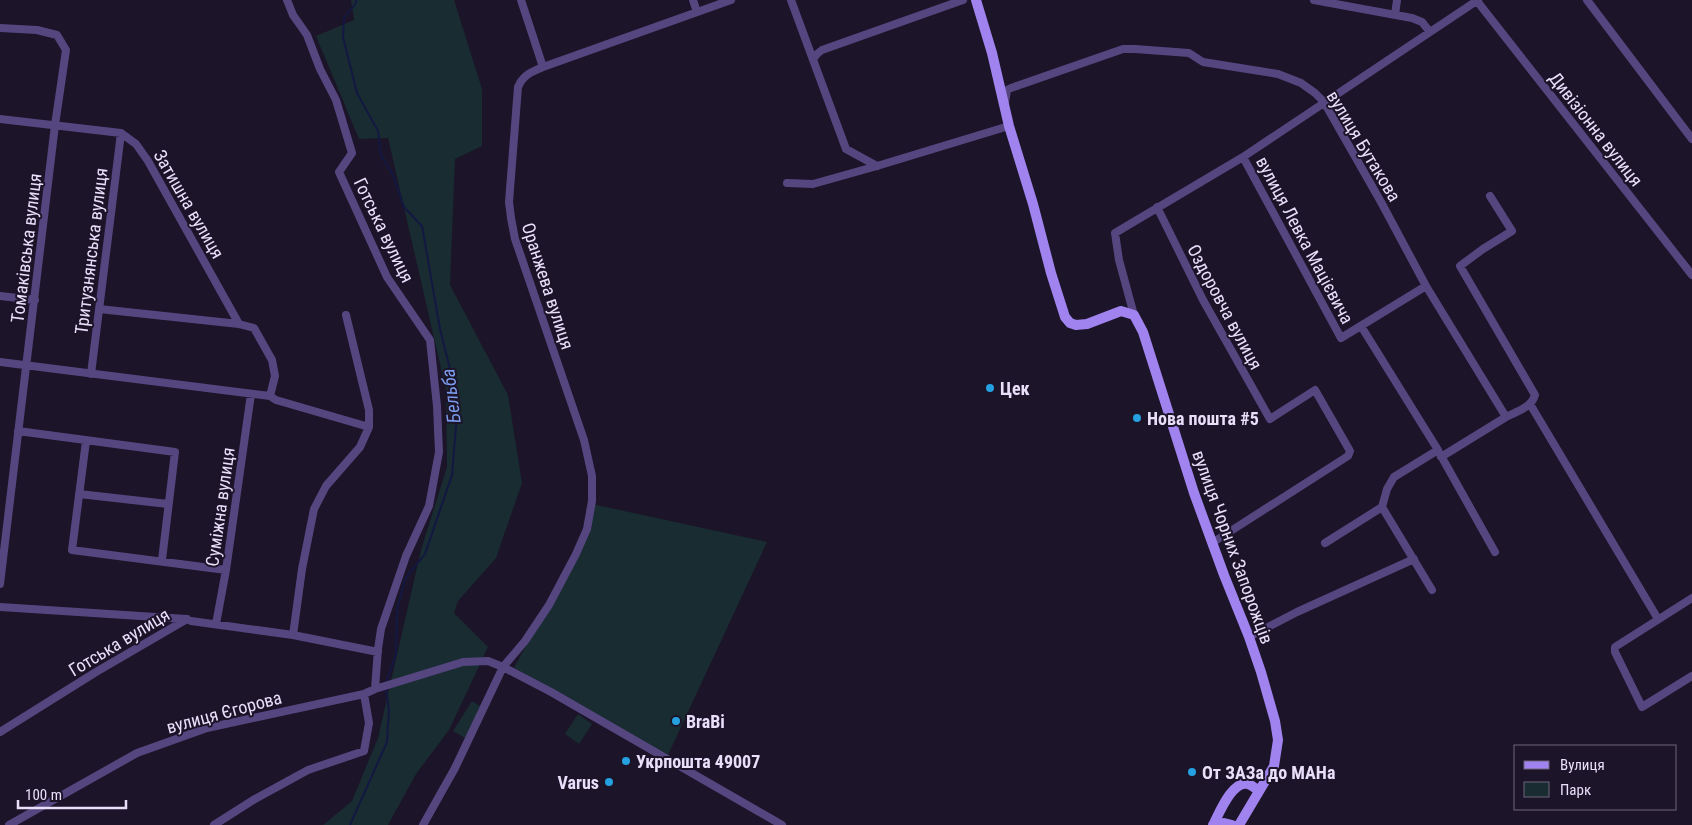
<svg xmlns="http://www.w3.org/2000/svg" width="1692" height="825" font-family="'Roboto Condensed',sans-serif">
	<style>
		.green { fill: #182c31 }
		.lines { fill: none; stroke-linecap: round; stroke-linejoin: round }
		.stream { stroke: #131842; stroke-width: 2 }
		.street { stroke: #564680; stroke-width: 8 }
		.secondary { stroke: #a083ee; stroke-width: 10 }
		.poi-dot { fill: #25a0e1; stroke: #1c1428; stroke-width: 2 }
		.labels { text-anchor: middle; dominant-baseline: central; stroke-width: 4; stroke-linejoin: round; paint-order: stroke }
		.street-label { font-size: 18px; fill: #e9dffb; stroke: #1c1428 }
		.poi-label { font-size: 18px; font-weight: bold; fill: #e9dffb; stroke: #1c1428; text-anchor: start }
		.water-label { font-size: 19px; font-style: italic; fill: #7b9ced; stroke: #1c1428 }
	</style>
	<rect width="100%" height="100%" fill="#1c1428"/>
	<path class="green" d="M 351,0 L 454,0 L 482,89 L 482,146 L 455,159 L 450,285 L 508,395 L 522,483 L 496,558 L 458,601 L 454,613 L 488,647 L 449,730 L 416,774 L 388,825 L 323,825 L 352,801 L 378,738 L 421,550 L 447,467 L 446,390 L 388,138 L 359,139 L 316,36 L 354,20 Z
		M 592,504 L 767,542 L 668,755 L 514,668 L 577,550 Z
		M 472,701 L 483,708 L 465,738 L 453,731 Z
		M 578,714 L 592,724 L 579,744 L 565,734 Z"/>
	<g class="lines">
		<path class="stream" d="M 356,0 L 356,3 L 344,18 L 343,37 L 357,93 L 378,131 L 381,155 L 394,177 L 404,207 L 422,226 L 440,329 L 452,377 L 457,414 L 452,475 L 425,554 L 405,579 L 397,610 L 396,654 L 386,683
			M 350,825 L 387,742 L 389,710 L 386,688"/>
		<path class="street" d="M 287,0 L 293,15 L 307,35 L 320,69 L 336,100 L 352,153 L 339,172 L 387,277 L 430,340 L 437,406 L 439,452 L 429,506 L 406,556 L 381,629 L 378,649 L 375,689
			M 521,0 L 543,67
			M 693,0 L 697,12
			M 791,0 L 846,149 L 877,166
			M 1314,0 L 1412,18 L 1422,22 L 1430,32
			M 1587,0 L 1692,139
			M 1477,1 L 1692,275
			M 1395,15 L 1397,0
			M 0,28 L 37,30 L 57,35 L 66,50 L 55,125 L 0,584
			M 813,59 L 817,54 L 822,50 L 963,0
			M 1005,103 L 1007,90 L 1011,88 L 1123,49 L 1135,49 L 1189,53 L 1203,62 L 1278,74 L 1301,83 L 1315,93 L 1324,102 L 1381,202 L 1426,286 L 1506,417 L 1441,457
			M 0,119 L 121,133 L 136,144 L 148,161 L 239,324
			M 1243,157 L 1341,338 L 1426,286
			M 787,183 L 813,184 L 877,166 L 1009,126
			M 1490,196 L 1512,231 L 1483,249 L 1460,266 L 1535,395 C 1532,407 1516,412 1506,417
			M 1157,207 L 1203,300 L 1270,419 L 1315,390 L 1350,451 L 1348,456 L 1212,543
			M 0,296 L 35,300
			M 99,309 L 239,324 L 254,328 L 272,360 L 275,376 L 270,396
			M 1134,315 L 1119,260 L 1115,233 L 1243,157 L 1478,0
			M 1361,326 L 1438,450 L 1394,477 L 1387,489 L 1382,507 L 1432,590
			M 0,362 L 270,396 L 276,400 L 369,427
			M 91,374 L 121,133
			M 1530,404 L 1658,619
			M 18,431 L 175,452 L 162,560
			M 86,441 L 72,550 L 226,570
			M 1440,454 L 1495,552
			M 79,494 L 168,504
			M 1325,543 L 1382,507
			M 1692,598 L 1615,647 L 1615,652 L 1642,707 L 1692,676
			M 0,607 L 187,619
			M 216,624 L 226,570 L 251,394
			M 293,635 L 302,569 L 314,509 L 326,486 L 360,447 L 369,427 L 369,410 L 346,315
			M 1249,637 L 1297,612 L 1414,559
			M 0,732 L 96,672 L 187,619 L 191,621 L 293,635 L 378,652
			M 9,825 L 137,753 L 207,728 L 364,694 L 375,689 L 463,662 L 488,661 L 503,667 L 551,692 L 782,825
			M 214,825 L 255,799 L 308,770 L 364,751 L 369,723 L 364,694
			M 423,825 L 455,768 L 503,667 L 525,641 L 549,605 L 576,554 L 587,529 L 592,501 L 592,476 L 584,440 L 515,239 L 511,218 L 509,202 L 518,87 C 523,75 531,72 543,67 L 731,0"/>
		<path class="secondary" d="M 976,0 L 992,53 L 1009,126 L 1033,204 L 1051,273 L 1065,317 L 1070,323 L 1076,325 L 1087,324 L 1121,311 L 1134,315 L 1143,332 L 1194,493 L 1224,575 L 1249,637 L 1261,672 L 1275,721 L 1278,740 L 1274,766 L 1239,825
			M 1213,825 C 1219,814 1232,780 1248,784 C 1251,785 1255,788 1258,790
			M 1218,825 L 1224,823 L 1232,825"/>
	</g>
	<g class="poi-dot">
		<circle cx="990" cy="388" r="5"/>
		<circle cx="1137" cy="418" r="5"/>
		<circle cx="676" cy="721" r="5"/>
		<circle cx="626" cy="761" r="5"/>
		<circle cx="1192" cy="772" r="5"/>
		<circle cx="609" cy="782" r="5"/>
	</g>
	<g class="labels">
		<g class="street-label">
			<text transform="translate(1596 129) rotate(52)">Дивізіонна вулиця</text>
			<text transform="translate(1364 146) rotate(59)">вулиця Бутакова</text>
			<text transform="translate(189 204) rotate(60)">Затишна вулиця</text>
			<text transform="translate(384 230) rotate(64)">Готська вулиця</text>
			<text transform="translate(1305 240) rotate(62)">вулиця Левка Мацієвича</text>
			<text transform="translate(26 248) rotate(-83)">Томаківська вулиця</text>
			<text transform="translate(91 251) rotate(-83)">Тритузнянська вулиця</text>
			<text transform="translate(548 286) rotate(72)">Оранжева вулиця</text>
			<text transform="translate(1225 307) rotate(62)">Оздоровча вулиця</text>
			<text transform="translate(220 507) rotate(-82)">Суміжна вулиця</text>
			<text transform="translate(1233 547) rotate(70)">вулиця Чорних Запорожців</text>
			<text transform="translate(119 642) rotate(-31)">Готська вулиця</text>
			<text transform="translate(224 712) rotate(-15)">вулиця Єгорова</text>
		</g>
		<g class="poi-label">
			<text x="1000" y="388">Цек</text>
			<text x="1147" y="418">Нова пошта #5</text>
			<text x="686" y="721">BraBi</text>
			<text x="636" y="761">Укрпошта 49007</text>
			<text x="1202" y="772">От ЗАЗа до МАНа</text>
			<text x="599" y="782" text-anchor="end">Varus</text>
		</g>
		<g class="water-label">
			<text transform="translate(451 396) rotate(-97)">Бельба</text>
		</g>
	</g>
	<rect x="1514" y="745" width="162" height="65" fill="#1c1428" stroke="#6e657c"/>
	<rect x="1524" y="761" width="25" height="8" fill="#a083ee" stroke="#6e657c"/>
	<text x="1560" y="770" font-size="15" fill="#e9dffb">Вулиця</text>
	<rect x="1524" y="782" width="25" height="15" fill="#182c31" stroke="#6e657c"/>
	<text x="1560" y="795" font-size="15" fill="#e9dffb">Парк</text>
	<path d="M18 800v8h108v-8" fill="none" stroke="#e9dffb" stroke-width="2.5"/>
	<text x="25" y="800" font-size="15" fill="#e9dffb" stroke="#1c1428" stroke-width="4" paint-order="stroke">100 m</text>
</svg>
